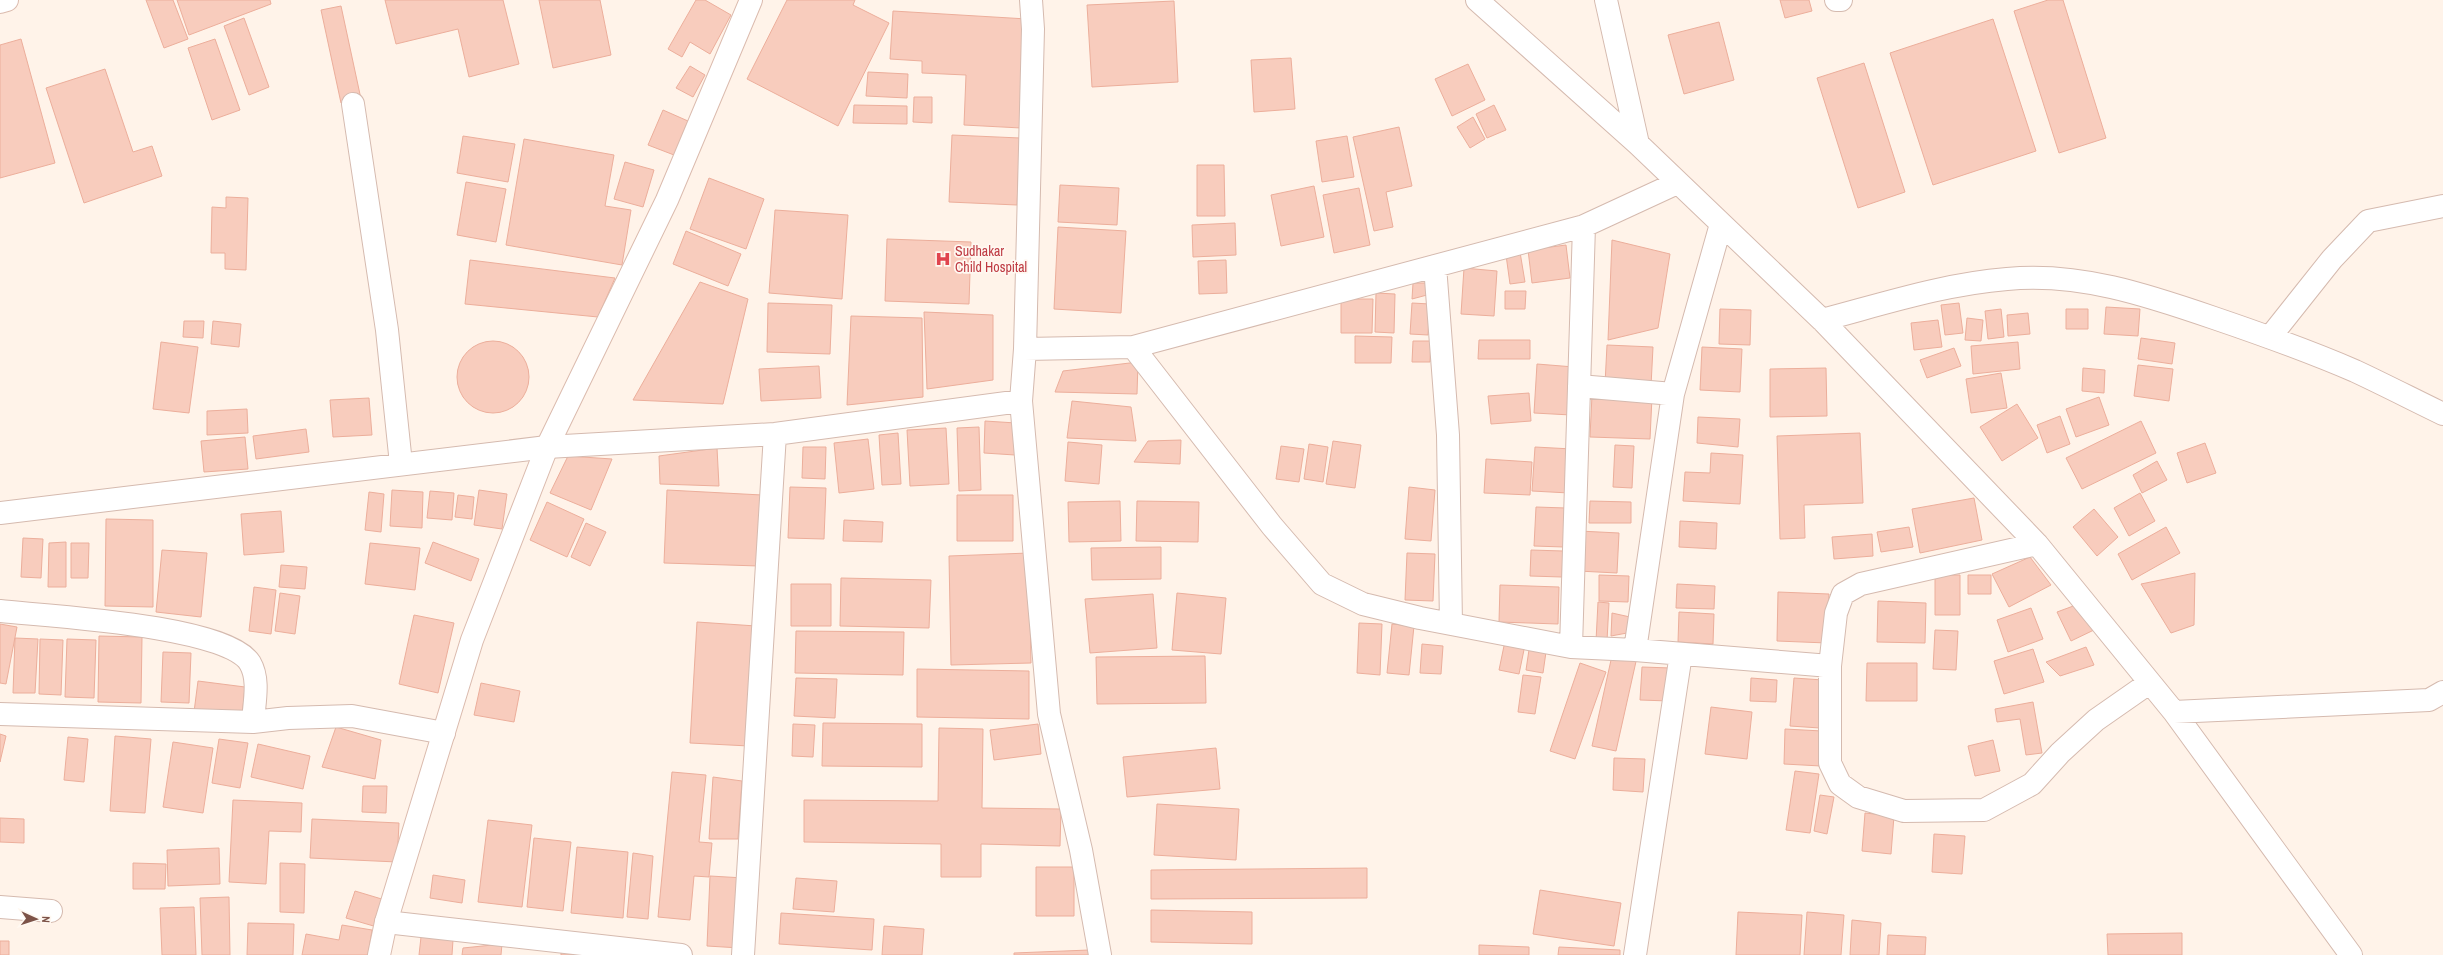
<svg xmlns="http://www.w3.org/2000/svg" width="2443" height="955" font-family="'Archivo Narrow',sans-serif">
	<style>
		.building { fill: #f8ccbd; stroke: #ecae9b }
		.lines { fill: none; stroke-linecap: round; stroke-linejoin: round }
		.street-casing { stroke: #d5baaf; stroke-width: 24 }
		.secondary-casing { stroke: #dbbbae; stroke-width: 24 }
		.street { stroke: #fff; stroke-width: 22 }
		.secondary { stroke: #fff; stroke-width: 22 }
		.labels { text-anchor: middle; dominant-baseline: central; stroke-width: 3.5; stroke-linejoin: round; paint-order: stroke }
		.health-label { font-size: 14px; fill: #be3a42; stroke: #fff8f1; text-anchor: start }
	</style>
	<rect width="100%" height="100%" fill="#fff3e9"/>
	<path class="building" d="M 146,0 L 173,0 L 188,39 L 164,48 Z
		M 177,0 L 270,0 L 271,4 L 189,35 Z
		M 385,0 L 503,0 L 519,64 L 469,77 L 458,29 L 396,44 Z
		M 539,0 L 600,0 L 611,55 L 553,68 Z
		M 696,0 L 705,0 L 731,15 L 710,54 L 690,42 L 682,57 L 668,49 Z
		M 787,0 L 855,0 L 853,5 L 889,23 L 838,126 L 747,79 Z
		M 1780,0 L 1809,0 L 1812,11 L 1785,18 Z
		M 2048,0 L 2063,0 L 2106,138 L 2059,153 L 2014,11 Z
		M 1174,1 L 1178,82 L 1092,87 L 1087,5 Z
		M 341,6 L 361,99 L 341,103 L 321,10 Z
		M 893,11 L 1027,19 L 1021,128 L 964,125 L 966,75 L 922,73 L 922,61 L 890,59 Z
		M 244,18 L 269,87 L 249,95 L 224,26 Z
		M 1993,19 L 2036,151 L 1933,185 L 1890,53 Z
		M 1719,22 L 1734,80 L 1684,94 L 1668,35 Z
		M 21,39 L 55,163 L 0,178 L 0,45 Z
		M 215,39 L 240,110 L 212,120 L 188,48 Z
		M 1291,58 L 1295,109 L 1254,112 L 1251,60 Z
		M 1864,63 L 1905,192 L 1858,208 L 1817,78 Z
		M 1468,64 L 1485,100 L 1452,116 L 1435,79 Z
		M 690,66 L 705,75 L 693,97 L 676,88 Z
		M 105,69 L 133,152 L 152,146 L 162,176 L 84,203 L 46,88 Z
		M 868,72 L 908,74 L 907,98 L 866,96 Z
		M 914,97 L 932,97 L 932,123 L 913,122 Z
		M 854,105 L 907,106 L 907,124 L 853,123 Z
		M 1494,105 L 1506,130 L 1487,138 L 1476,114 Z
		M 663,110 L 688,121 L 674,155 L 648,145 Z
		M 1473,117 L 1485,139 L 1470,148 L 1457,127 Z
		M 1399,127 L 1412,186 L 1386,192 L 1393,227 L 1374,231 L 1353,137 Z
		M 952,135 L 1020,138 L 1017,205 L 949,202 Z
		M 463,136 L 515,144 L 508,182 L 457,173 Z
		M 1347,136 L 1354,177 L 1322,182 L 1316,141 Z
		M 524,139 L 614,155 L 605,206 L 631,210 L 622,265 L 506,245 Z
		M 625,162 L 654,170 L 643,207 L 614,199 Z
		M 1197,165 L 1224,165 L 1225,216 L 1197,216 Z
		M 709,178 L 764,199 L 746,249 L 690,229 Z
		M 466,182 L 506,189 L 496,242 L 457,235 Z
		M 1060,185 L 1119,188 L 1117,225 L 1058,222 Z
		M 1314,186 L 1324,237 L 1281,246 L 1271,195 Z
		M 1359,188 L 1370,245 L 1334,253 L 1323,195 Z
		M 226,197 L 248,198 L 246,270 L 225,269 L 225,253 L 211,253 L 212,207 L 226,208 Z
		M 775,210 L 848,215 L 842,299 L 769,293 Z
		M 1235,223 L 1236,255 L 1193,257 L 1192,225 Z
		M 1058,227 L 1126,231 L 1121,313 L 1054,309 Z
		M 686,231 L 741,254 L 728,286 L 673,264 Z
		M 887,239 L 971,242 L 969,304 L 885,301 Z
		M 1612,240 L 1670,254 L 1658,328 L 1608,340 Z
		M 1566,245 L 1570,278 L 1532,283 L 1528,250 Z
		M 1520,252 L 1525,282 L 1510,284 L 1506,255 Z
		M 470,260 L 615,278 L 598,317 L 465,304 Z
		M 1226,260 L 1227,293 L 1199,294 L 1198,261 Z
		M 1464,268 L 1497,271 L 1494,316 L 1461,314 Z
		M 700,282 L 748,299 L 723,404 L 633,400 Z
		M 1413,283 L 1427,283 L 1427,295 L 1412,299 Z
		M 1505,291 L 1526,291 L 1525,309 L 1505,309 Z
		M 1376,293 L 1395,294 L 1394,333 L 1375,332 Z
		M 1341,299 L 1373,299 L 1372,333 L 1341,333 Z
		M 768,303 L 832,305 L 830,354 L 767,352 Z
		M 1412,303 L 1430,304 L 1428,335 L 1410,334 Z
		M 1959,303 L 1963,333 L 1945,335 L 1941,305 Z
		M 2106,307 L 2140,309 L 2138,336 L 2104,334 Z
		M 1720,309 L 1751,310 L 1750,345 L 1719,344 Z
		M 2001,309 L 2004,337 L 1988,339 L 1985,311 Z
		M 2066,309 L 2088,309 L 2088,329 L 2066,329 Z
		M 924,312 L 993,315 L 993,380 L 927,389 Z
		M 2028,313 L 2030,334 L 2008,336 L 2007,315 Z
		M 851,316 L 922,318 L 923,397 L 847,405 Z
		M 1967,318 L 1983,320 L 1981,341 L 1965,340 Z
		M 1938,320 L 1942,347 L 1914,350 L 1911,323 Z
		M 184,321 L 204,321 L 203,338 L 183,337 Z
		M 213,321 L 241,324 L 239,347 L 211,344 Z
		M 1355,336 L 1392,337 L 1391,363 L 1355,363 Z
		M 2141,338 L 2175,343 L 2172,364 L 2138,359 Z
		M 1479,340 L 1530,340 L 1530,359 L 1478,359 Z
		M457 377a36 36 0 1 1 72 0a36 36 0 1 1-72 0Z
		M 1413,341 L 1431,341 L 1430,362 L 1412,362 Z
		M 161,342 L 198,347 L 189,413 L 153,409 Z
		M 2018,342 L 2020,369 L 1973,374 L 1971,346 Z
		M 1607,345 L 1653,347 L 1651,386 L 1605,384 Z
		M 1702,347 L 1742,349 L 1740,392 L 1700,390 Z
		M 1954,348 L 1961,366 L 1927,378 L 1920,360 Z
		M 1138,362 L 1137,394 L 1055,392 L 1063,371 Z
		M 1537,364 L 1574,367 L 1571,415 L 1534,413 Z
		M 2138,365 L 2173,369 L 2169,401 L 2134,396 Z
		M 819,366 L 821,398 L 761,401 L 759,369 Z
		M 1826,368 L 1827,416 L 1770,417 L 1770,369 Z
		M 2083,368 L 2105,370 L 2104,393 L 2082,391 Z
		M 2001,373 L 2007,408 L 1971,413 L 1966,379 Z
		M 1529,393 L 1531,421 L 1491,424 L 1488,396 Z
		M 1592,395 L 1652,397 L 1650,439 L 1590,437 Z
		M 2099,397 L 2109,425 L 2076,437 L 2066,409 Z
		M 369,398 L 372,435 L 333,437 L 330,400 Z
		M 1072,401 L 1131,407 L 1136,441 L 1067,438 Z
		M 2017,404 L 2038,438 L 2002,461 L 1980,427 Z
		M 247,409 L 248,433 L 207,435 L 207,411 Z
		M 2060,416 L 2070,444 L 2047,453 L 2037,425 Z
		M 1698,417 L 1740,419 L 1738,447 L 1697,443 Z
		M 985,421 L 1016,423 L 1015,455 L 984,453 Z
		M 2141,421 L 2156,453 L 2082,489 L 2066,458 Z
		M 979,427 L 981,490 L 959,491 L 957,428 Z
		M 946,428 L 949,484 L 910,486 L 907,430 Z
		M 306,429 L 309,452 L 256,459 L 253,436 Z
		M 898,433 L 901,484 L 882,485 L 879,435 Z
		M 1860,433 L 1863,503 L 1804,505 L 1805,538 L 1780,539 L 1777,436 Z
		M 245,437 L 248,469 L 204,472 L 201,441 Z
		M 868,439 L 874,489 L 839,493 L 834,443 Z
		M 1181,440 L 1180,464 L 1134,462 L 1148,441 Z
		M 1333,441 L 1361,445 L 1355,488 L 1326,484 Z
		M 1068,442 L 1102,445 L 1099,484 L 1065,481 Z
		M 2205,443 L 2216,473 L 2187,483 L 2177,453 Z
		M 1309,444 L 1328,447 L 1323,482 L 1304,479 Z
		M 1615,445 L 1634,446 L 1632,488 L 1613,487 Z
		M 1281,446 L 1304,449 L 1299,482 L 1276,479 Z
		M 803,447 L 826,447 L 825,479 L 802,478 Z
		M 1535,447 L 1572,449 L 1569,493 L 1532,491 Z
		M 717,448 L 719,486 L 660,484 L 659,456 Z
		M 1711,453 L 1743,455 L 1740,504 L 1683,501 L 1685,472 L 1710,473 Z
		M 568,456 L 612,459 L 591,510 L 550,493 Z
		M 1486,459 L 1532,462 L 1530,495 L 1484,493 Z
		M 2157,461 L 2167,480 L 2142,493 L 2133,475 Z
		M 790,487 L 826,488 L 824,539 L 788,538 Z
		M 1409,487 L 1435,490 L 1431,541 L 1405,539 Z
		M 392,490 L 423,492 L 422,528 L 390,526 Z
		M 479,490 L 507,494 L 502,529 L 474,525 Z
		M 667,490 L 762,495 L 759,566 L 664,563 Z
		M 430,491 L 454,493 L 452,520 L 427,518 Z
		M 369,492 L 384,494 L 381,532 L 365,530 Z
		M 2140,493 L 2155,521 L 2129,536 L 2114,508 Z
		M 458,495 L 474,497 L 472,519 L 455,517 Z
		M 957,495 L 1013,495 L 1013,541 L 957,541 Z
		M 1974,498 L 1982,540 L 1920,553 L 1912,509 Z
		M 1120,501 L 1121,541 L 1069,542 L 1068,502 Z
		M 1137,501 L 1199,502 L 1198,542 L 1136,541 Z
		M 1590,501 L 1631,502 L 1631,523 L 1589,523 Z
		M 547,502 L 584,519 L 567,557 L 530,540 Z
		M 1536,507 L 1566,508 L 1564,547 L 1534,546 Z
		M 2094,509 L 2118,537 L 2097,556 L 2073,527 Z
		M 281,511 L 284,552 L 244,555 L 241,514 Z
		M 106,519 L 153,520 L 153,607 L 105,606 Z
		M 844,520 L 883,522 L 882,542 L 843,541 Z
		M 1680,521 L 1717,523 L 1716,549 L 1679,547 Z
		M 586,523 L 606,532 L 590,566 L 571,557 Z
		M 1909,527 L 1913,547 L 1881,552 L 1877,532 Z
		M 2166,527 L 2180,553 L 2132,580 L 2118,554 Z
		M 1579,531 L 1619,533 L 1617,573 L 1578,571 Z
		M 1872,534 L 1873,556 L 1834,559 L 1832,537 Z
		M 23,538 L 43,539 L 41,578 L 21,577 Z
		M 66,542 L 66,587 L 48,587 L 49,543 Z
		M 433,542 L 479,559 L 471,581 L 425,563 Z
		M 71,543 L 89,543 L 88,578 L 71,578 Z
		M 370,543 L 420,548 L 415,590 L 365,584 Z
		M 1161,547 L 1161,579 L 1092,580 L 1091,548 Z
		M 162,550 L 207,553 L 201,617 L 156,612 Z
		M 1531,550 L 1563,551 L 1562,577 L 1530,576 Z
		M 1029,553 L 1031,663 L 951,665 L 949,556 Z
		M 1407,553 L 1435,554 L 1433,601 L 1405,600 Z
		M 2030,557 L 2051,585 L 2009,607 L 1992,574 Z
		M 281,565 L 307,567 L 305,589 L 279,587 Z
		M 2195,573 L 2194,625 L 2171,633 L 2141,584 Z
		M 1599,575 L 1629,576 L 1628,602 L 1599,601 Z
		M 1935,575 L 1960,575 L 1960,615 L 1935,615 Z
		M 1968,575 L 1991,575 L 1991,594 L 1968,594 Z
		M 841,578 L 931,580 L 929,628 L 840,626 Z
		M 791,584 L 831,584 L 831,626 L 791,626 Z
		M 1677,584 L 1715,586 L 1714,609 L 1676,608 Z
		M 1500,585 L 1559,587 L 1558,624 L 1499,622 Z
		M 254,587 L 276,590 L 271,634 L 249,631 Z
		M 1778,592 L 1829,594 L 1827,643 L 1777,641 Z
		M 280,593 L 300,596 L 295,634 L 275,631 Z
		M 1177,593 L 1226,598 L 1221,654 L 1172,650 Z
		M 1153,594 L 1157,648 L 1090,653 L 1085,599 Z
		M 1878,601 L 1926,603 L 1925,643 L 1877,642 Z
		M 1598,602 L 1609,603 L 1607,641 L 1596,641 Z
		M 2076,605 L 2096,629 L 2071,641 L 2057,612 Z
		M 2031,608 L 2043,639 L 2008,652 L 1997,620 Z
		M 1679,612 L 1714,614 L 1713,644 L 1678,642 Z
		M 1612,613 L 1630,617 L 1627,633 L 1611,636 Z
		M 414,615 L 454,623 L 438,693 L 399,684 Z
		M 697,622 L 756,626 L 749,746 L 690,743 Z
		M 1359,623 L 1382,624 L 1380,675 L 1357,673 Z
		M 0,624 L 17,627 L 6,684 L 0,683 Z
		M 1392,624 L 1414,626 L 1409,675 L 1387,673 Z
		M 1935,630 L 1958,631 L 1956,670 L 1933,669 Z
		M 796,631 L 904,632 L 903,675 L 795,673 Z
		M 99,636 L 142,637 L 141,703 L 98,702 Z
		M 15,638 L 38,639 L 35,693 L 13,693 Z
		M 40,639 L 63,640 L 61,695 L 39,694 Z
		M 67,639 L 96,640 L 94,698 L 65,697 Z
		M 1505,641 L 1525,645 L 1519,674 L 1499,670 Z
		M 1530,643 L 1547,645 L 1543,673 L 1526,670 Z
		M 1422,644 L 1443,646 L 1441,674 L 1420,673 Z
		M 2086,647 L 2094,665 L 2060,676 L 2046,662 Z
		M 2033,649 L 2044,682 L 2004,694 L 1994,661 Z
		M 1613,651 L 1637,657 L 1616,751 L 1592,746 Z
		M 163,652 L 191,653 L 189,703 L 161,702 Z
		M 1205,656 L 1206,703 L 1097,704 L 1096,657 Z
		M 1580,663 L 1606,672 L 1575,759 L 1550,751 Z
		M 1867,663 L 1917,663 L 1917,701 L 1866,701 Z
		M 1642,667 L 1671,668 L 1669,701 L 1640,700 Z
		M 917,669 L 1029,671 L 1029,719 L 917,717 Z
		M 1523,675 L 1541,677 L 1535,714 L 1518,712 Z
		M 796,678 L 837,679 L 835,718 L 794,716 Z
		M 1751,678 L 1777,680 L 1776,702 L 1750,701 Z
		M 1794,678 L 1823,680 L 1820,728 L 1790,726 Z
		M 198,681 L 245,687 L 242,718 L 194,712 Z
		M 481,683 L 520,691 L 514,722 L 474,715 Z
		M 2033,702 L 2042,753 L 2026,755 L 2020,719 L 1997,722 L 1995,709 Z
		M 1711,707 L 1752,712 L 1747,759 L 1705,754 Z
		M 823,723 L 922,724 L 922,767 L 822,766 Z
		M 793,724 L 815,725 L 813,757 L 792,756 Z
		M 1038,724 L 1041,754 L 994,760 L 990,730 Z
		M 336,727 L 381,740 L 375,779 L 322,767 Z
		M 939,728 L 983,729 L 982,808 L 1061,809 L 1060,846 L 981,844 L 981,877 L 941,877 L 941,844 L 804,842 L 804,800 L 938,801 Z
		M 1785,729 L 1822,731 L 1821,766 L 1784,764 Z
		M 0,734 L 6,736 L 0,762 Z
		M 115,736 L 151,739 L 145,813 L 110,811 Z
		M 68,737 L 88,739 L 84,782 L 64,780 Z
		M 219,739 L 248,743 L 240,788 L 212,783 Z
		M 1993,740 L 2000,771 L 1975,776 L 1968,746 Z
		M 173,742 L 213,748 L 203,813 L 163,807 Z
		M 258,744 L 310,756 L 303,789 L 251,777 Z
		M 1216,748 L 1220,789 L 1127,797 L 1123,757 Z
		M 1614,758 L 1645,759 L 1643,792 L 1613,790 Z
		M 1795,771 L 1819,774 L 1810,833 L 1786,830 Z
		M 672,772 L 706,775 L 699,842 L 712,843 L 709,877 L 694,876 L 690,920 L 658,917 Z
		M 713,777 L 742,781 L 738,839 L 709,839 Z
		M 363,786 L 387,786 L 386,813 L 362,812 Z
		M 1820,795 L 1834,797 L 1827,834 L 1814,831 Z
		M 233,800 L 302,803 L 301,832 L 269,831 L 266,884 L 229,882 Z
		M 1157,804 L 1239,809 L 1236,860 L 1154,855 Z
		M 1865,813 L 1894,816 L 1891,854 L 1862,851 Z
		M 0,818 L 24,819 L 24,843 L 0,842 Z
		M 312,819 L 399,823 L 397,862 L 310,858 Z
		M 488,820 L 532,825 L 522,907 L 478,902 Z
		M 1934,834 L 1965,836 L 1962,874 L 1932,872 Z
		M 534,838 L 571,842 L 563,911 L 527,907 Z
		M 577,847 L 628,852 L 623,918 L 571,913 Z
		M 219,848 L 220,884 L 168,886 L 167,850 Z
		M 633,853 L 653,856 L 648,919 L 627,917 Z
		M 133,863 L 166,864 L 165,889 L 133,889 Z
		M 280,863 L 305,864 L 304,913 L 280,912 Z
		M 1036,867 L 1074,867 L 1074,916 L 1036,916 Z
		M 1367,868 L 1367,898 L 1151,899 L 1151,870 Z
		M 433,875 L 465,880 L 462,903 L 430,898 Z
		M 710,876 L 744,878 L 740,948 L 707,946 Z
		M 796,878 L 837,881 L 834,912 L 793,909 Z
		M 1540,890 L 1621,903 L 1614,946 L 1533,934 Z
		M 355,891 L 385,900 L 377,927 L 346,918 Z
		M 229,897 L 230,955 L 202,955 L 200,898 Z
		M 194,907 L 196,955 L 162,955 L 160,908 Z
		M 1151,910 L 1252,912 L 1252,944 L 1151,942 Z
		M 1738,912 L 1802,915 L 1800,955 L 1736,955 Z
		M 1807,912 L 1844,915 L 1841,955 L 1804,955 Z
		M 781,913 L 874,919 L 872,950 L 779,944 Z
		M 1852,920 L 1881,923 L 1879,955 L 1850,955 Z
		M 248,923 L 294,924 L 293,955 L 247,955 Z
		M 342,925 L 372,930 L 368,955 L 302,955 L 306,934 L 339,940 Z
		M 884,926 L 924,929 L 922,955 L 882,955 Z
		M 2182,933 L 2182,955 L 2108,955 L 2107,934 Z
		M 1888,935 L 1926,937 L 1925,955 L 1887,955 Z
		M 421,937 L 453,940 L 452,955 L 419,955 Z
		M 0,941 L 9,941 L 9,955 L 0,955 Z
		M 502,944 L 501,955 L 462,955 L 463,948 Z
		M 1479,945 L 1529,947 L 1529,955 L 1479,955 Z
		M 1559,947 L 1620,950 L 1620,955 L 1558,955 Z
		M 1089,950 L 1090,955 L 1014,955 L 1014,953 Z
		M 561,951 L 599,955 L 561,955 Z"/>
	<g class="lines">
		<defs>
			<path id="street" d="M 1031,0 L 1033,29 L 1025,349 L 1021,401 L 1049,714 L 1081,850 L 1100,955
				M 1477,0 L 1638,144 L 1822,320 L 2037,544 L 2174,712 L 2351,955
				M 1606,0 L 1638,144
				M 1836,0 L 1841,0
				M 353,104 L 387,330 L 401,464
				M 1435,266 L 1448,435 L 1451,624
				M 1822,320 C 1883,304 1944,284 2007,279 C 2079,272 2147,295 2214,318 C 2261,334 2309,351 2355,371 C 2385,385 2414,400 2443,414
				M 2270,337 L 2332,259 L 2368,221 L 2443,206
				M 1133,347 L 1272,526 L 1322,584 L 1363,604 L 1420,618 L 1571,647 L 1635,650 L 1830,666
				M 1025,349 L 1133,347 L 1584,226 L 1677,183
				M 1579,386 L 1673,394
				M 0,513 L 547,447 L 775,434 L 1021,401
				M 2037,544 L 1861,584 L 1843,594 L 1836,613 L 1830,666 L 1830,763 L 1840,784 L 1858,797 L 1904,811 L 1984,810 L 2032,784 L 2060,753 L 2096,720 L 2149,683
				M 0,611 C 46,616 227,625 250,663 C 260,680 254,703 253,722
				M 1571,647 L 1584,226
				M 1635,650 L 1673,394 L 1721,224
				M 2174,712 L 2429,700 L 2443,692
				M 0,714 L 253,722 L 288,718 L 352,716 L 444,733
				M 0,907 L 51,911
				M 386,922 L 681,955
				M 743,955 L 775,434
				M 1635,955 L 1681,654"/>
			<path id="secondary" d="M 0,2 L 7,0
				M 379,955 L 386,922 L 472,640 L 547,447 L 667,200 L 751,0"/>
		</defs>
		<use href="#street" class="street-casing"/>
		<use href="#secondary" class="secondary-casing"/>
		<use href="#street" class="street"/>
		<use href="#secondary" class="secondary"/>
	</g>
	<defs>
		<symbol id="hospital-bare" viewBox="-9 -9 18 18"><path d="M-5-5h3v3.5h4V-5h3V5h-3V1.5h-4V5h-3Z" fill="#e0444e" stroke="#fff8f1" stroke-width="2.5" paint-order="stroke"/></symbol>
	</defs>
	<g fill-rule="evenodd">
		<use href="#hospital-bare" x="932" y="248" width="22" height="22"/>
	</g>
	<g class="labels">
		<g class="health-label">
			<text x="955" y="251">Sudhakar<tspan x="955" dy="16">Child Hospital</tspan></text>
		</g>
	</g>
	<g transform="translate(36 919) rotate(93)" stroke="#fff8f1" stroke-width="3" paint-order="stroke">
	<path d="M0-3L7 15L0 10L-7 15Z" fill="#7d5348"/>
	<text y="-6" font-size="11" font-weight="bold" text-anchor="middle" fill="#7d5348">N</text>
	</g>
</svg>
